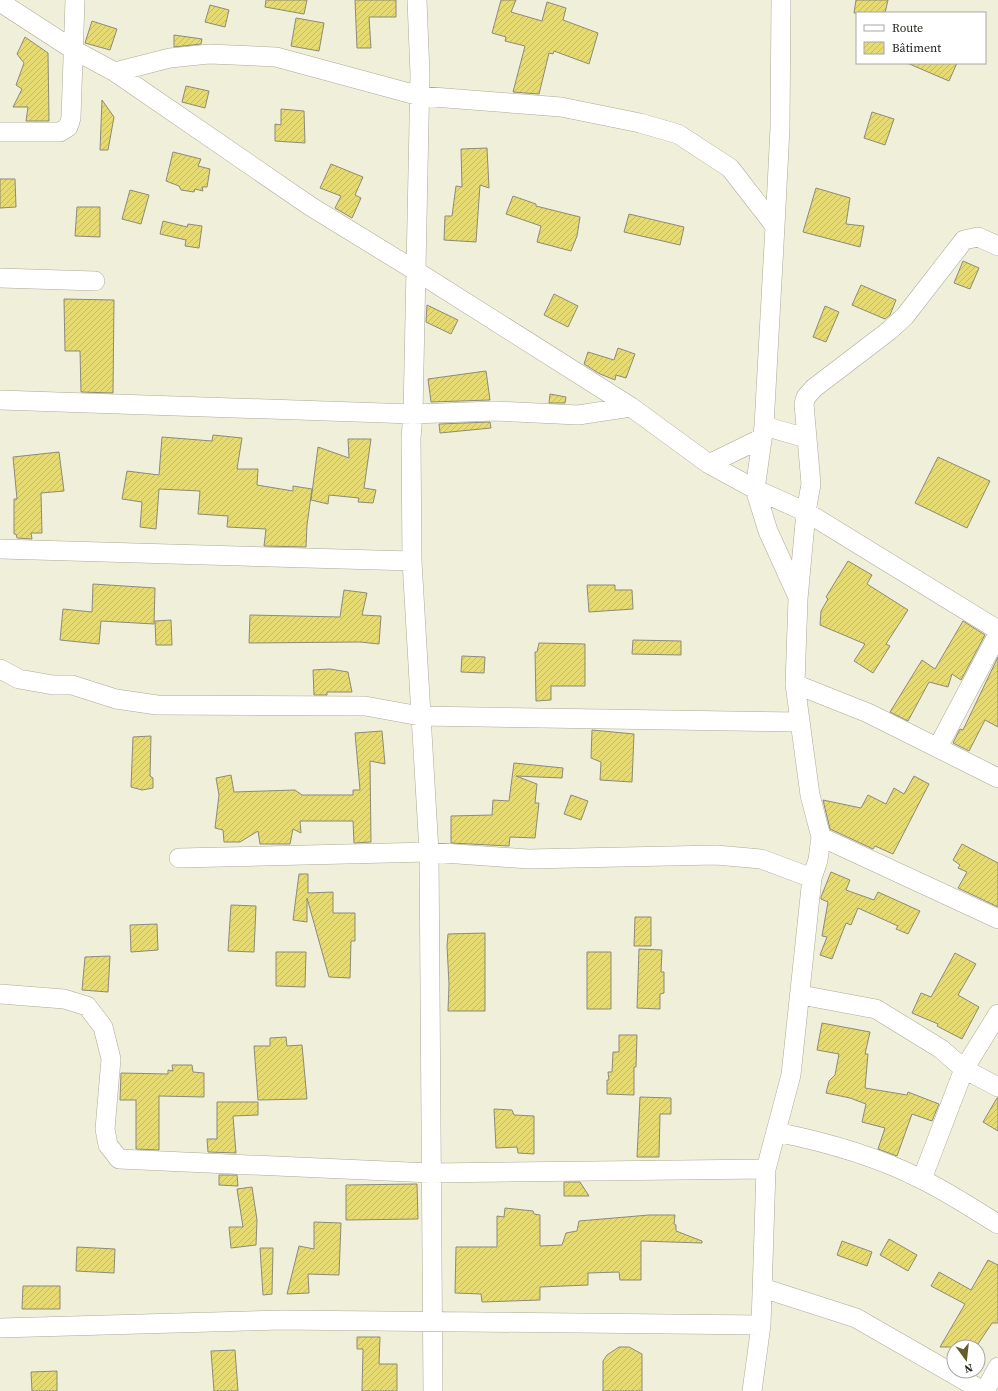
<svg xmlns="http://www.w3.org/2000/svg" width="998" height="1391" font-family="'Source Serif 4',serif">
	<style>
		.building { fill: url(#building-hatch); stroke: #8d8b79 }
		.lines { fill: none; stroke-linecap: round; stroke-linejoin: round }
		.minor-casing { stroke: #abaa97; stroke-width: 20 }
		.minor { stroke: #fff; stroke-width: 19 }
	</style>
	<defs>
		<pattern id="building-hatch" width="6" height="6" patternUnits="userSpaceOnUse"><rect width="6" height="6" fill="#e6da73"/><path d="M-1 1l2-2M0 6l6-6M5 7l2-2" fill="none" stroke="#c5bb63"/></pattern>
	</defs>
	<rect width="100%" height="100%" fill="#f0efda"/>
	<path class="building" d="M 266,0 L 307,0 L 304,14 L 265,7 Z
		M 355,0 L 396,0 L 396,17 L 369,17 L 371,48 L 357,48 Z
		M 501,0 L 516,0 L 511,12 L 542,21 L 547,2 L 566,8 L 563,20 L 598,33 L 589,64 L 554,51 L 553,54 L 549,53 L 539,94 L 513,92 L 525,46 L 505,41 L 506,37 L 492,33 Z
		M 856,0 L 888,0 L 885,13 L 854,13 Z
		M 210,5 L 229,10 L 225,27 L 205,22 Z
		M 296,18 L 324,23 L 319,51 L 291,46 Z
		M 92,21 L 117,29 L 110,50 L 85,43 Z
		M 174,35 L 202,39 L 201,44 L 174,47 Z
		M 25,37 L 48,53 L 49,121 L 26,121 L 28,107 L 13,107 L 22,89 L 16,85 L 24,63 L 17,54 Z
		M 907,63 L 957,63 L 949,81 Z
		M 186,86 L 209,91 L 205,108 L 182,102 Z
		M 102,100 L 114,117 L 108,150 L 100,150 Z
		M 281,109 L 304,111 L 305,143 L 275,141 L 275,124 L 281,125 Z
		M 872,112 L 894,119 L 885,145 L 864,138 Z
		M 487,148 L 489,188 L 480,185 L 476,242 L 444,240 L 445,216 L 452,216 L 456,186 L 462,187 L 461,149 Z
		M 173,152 L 201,159 L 198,166 L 210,169 L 207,187 L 202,187 L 203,191 L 195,189 L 194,192 L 181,190 L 179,186 L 166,181 Z
		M 331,164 L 363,177 L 355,195 L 361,198 L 352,218 L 335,208 L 341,196 L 320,188 Z
		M 0,179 L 15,179 L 16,207 L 0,208 Z
		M 816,188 L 850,198 L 846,224 L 864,226 L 860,247 L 803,232 Z
		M 130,190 L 149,195 L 141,224 L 122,219 Z
		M 513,196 L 536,204 L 536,206 L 580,217 L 577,236 L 571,251 L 537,242 L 541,226 L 506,214 Z
		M 77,207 L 100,207 L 100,237 L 75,236 Z
		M 629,214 L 684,227 L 680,245 L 624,232 Z
		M 163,221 L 187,227 L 188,224 L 202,226 L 199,248 L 185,246 L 186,240 L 160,234 Z
		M 963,261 L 979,268 L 970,289 L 954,283 Z
		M 861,285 L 896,300 L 890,315 L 885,319 L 852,305 Z
		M 554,294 L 578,306 L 568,327 L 544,315 Z
		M 64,299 L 114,300 L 113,393 L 81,392 L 80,351 L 65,351 Z
		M 427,305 L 458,320 L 451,334 L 426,322 Z
		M 825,306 L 839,312 L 826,342 L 813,337 Z
		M 618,348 L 635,354 L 626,378 L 616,375 L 615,380 L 600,374 L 584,364 L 588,352 L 614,360 Z
		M 486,371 L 490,400 L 431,402 L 428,379 Z
		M 550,394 L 566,397 L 565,403 L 549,403 Z
		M 490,422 L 491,428 L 440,433 L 439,424 Z
		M 213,435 L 242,438 L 237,469 L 258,469 L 257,485 L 293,491 L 293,486 L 312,489 L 307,525 L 306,547 L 264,546 L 266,529 L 227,527 L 228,516 L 198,514 L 200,491 L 159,489 L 156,529 L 140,527 L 142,502 L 122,499 L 127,471 L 159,475 L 162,437 L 212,441 Z
		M 348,439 L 371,439 L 364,488 L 376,490 L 373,503 L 358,502 L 359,498 L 329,495 L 328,504 L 311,500 L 318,447 L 349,458 Z
		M 59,452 L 64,491 L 41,493 L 42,533 L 31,533 L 32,539 L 17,538 L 16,534 L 14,534 L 14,499 L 17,499 L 13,457 Z
		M 938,457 L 990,481 L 967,528 L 915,503 Z
		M 848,561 L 872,575 L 867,584 L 908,610 L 886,644 L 890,646 L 873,673 L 854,661 L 865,644 L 820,625 L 821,611 L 828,599 L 826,597 Z
		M 93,584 L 155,588 L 154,624 L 101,621 L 99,644 L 60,640 L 63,609 L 92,612 Z
		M 587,585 L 615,585 L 615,590 L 632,590 L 633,609 L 589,612 Z
		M 344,590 L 367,593 L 362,615 L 381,616 L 379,644 L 360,642 L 249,643 L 250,615 L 340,617 Z
		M 171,620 L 172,645 L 156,645 L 155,621 Z
		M 963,621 L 985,635 L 961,680 L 952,674 L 948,687 L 929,682 L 908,721 L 890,712 L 922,660 L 935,669 Z
		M 633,640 L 681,641 L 681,655 L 632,654 Z
		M 539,643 L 585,644 L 585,686 L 551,686 L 551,700 L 536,701 L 535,652 L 537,652 Z
		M 462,656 L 485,657 L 484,673 L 461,672 Z
		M 998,657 L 998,727 L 985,720 L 969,751 L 953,743 L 960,729 L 963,730 Z
		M 330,669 L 348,672 L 352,692 L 327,692 L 327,695 L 314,695 L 313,670 Z
		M 592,730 L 634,734 L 632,782 L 600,780 L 601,762 L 591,758 Z
		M 382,731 L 385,764 L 370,761 L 371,842 L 354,843 L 353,821 L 300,821 L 301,833 L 293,829 L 290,844 L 260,844 L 258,831 L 240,842 L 224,842 L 223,830 L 215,828 L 219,795 L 216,778 L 231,775 L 234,792 L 295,790 L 302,795 L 353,795 L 353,790 L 360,790 L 355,733 Z
		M 151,736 L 150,776 L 153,778 L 153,788 L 142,790 L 131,787 L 133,737 Z
		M 514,763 L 563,768 L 562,778 L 516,776 L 537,784 L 535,803 L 539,803 L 535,838 L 510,837 L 509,846 L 451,843 L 451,816 L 492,815 L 493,800 L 509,801 Z
		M 914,776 L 929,784 L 893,854 L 875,846 L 873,849 L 830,829 L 823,800 L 861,808 L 868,795 L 886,804 L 894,788 L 904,794 Z
		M 571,795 L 588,801 L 581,820 L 564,814 Z
		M 962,844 L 998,863 L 998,907 L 958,888 L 967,872 L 958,868 L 960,865 L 953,860 Z
		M 831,872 L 850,880 L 846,890 L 874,900 L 878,892 L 920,911 L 908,934 L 896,929 L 898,926 L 858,908 L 851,925 L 846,923 L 832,959 L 820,955 L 827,937 L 822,936 L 828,902 L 821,899 L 821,897 Z
		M 299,874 L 308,874 L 308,893 L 333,892 L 333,913 L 355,913 L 355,941 L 351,941 L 350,978 L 329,977 L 307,898 L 307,922 L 293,920 Z
		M 231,905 L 256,906 L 254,952 L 228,951 Z
		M 635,917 L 651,917 L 651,946 L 634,946 Z
		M 157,924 L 158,950 L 131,952 L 130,925 Z
		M 485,933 L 485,1011 L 448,1011 L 449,984 L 447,946 L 448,934 Z
		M 639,949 L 662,950 L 661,972 L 664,972 L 664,993 L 660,994 L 660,1009 L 637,1008 Z
		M 276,952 L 306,952 L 305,987 L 276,986 Z
		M 587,952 L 611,952 L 611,1009 L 587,1009 Z
		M 955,953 L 976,964 L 958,995 L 979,1007 L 962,1039 L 937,1026 L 938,1024 L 912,1013 L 921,993 L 931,997 Z
		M 110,956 L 108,992 L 82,990 L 85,957 Z
		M 822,1023 L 870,1032 L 865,1054 L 868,1054 L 865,1088 L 907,1095 L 908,1092 L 939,1104 L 932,1121 L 912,1114 L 897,1156 L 878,1149 L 885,1128 L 862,1122 L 866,1104 L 850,1098 L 826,1093 L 829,1081 L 835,1075 L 839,1054 L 817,1050 Z
		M 619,1035 L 637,1035 L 636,1067 L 634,1067 L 634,1095 L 607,1094 L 607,1080 L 609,1080 L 608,1072 L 612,1072 L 613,1052 L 619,1052 Z
		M 286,1037 L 287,1046 L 302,1045 L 307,1099 L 258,1100 L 254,1046 L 270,1046 L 270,1038 Z
		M 172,1065 L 192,1065 L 193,1072 L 204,1073 L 204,1097 L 159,1096 L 159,1150 L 136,1149 L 136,1100 L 120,1100 L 121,1073 L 168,1074 L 168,1070 L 173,1071 Z
		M 640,1097 L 671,1098 L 671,1114 L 660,1114 L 659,1157 L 637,1157 Z
		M 997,1098 L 998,1098 L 998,1131 L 983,1122 Z
		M 217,1102 L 258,1102 L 258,1115 L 233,1116 L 236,1153 L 208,1152 L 207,1139 L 217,1139 Z
		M 494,1109 L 512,1110 L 514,1115 L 534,1116 L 534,1154 L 518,1153 L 517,1147 L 496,1148 Z
		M 219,1175 L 237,1175 L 238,1186 L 219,1185 Z
		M 564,1182 L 580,1182 L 589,1196 L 564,1196 Z
		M 417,1184 L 418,1219 L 346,1220 L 346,1185 Z
		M 252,1187 L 257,1220 L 256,1245 L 231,1248 L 229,1227 L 243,1227 L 237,1189 Z
		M 505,1208 L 533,1211 L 534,1214 L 540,1215 L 540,1246 L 562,1245 L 566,1233 L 577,1231 L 579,1221 L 649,1215 L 675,1215 L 674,1224 L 676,1225 L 676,1231 L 702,1241 L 702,1243 L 641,1241 L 641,1280 L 620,1280 L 619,1272 L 588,1273 L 588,1285 L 540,1287 L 540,1300 L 482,1302 L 481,1294 L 455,1293 L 456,1247 L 497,1247 L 497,1216 L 504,1217 Z
		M 314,1222 L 341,1223 L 339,1275 L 308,1274 L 309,1293 L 287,1294 L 299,1246 L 314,1249 Z
		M 889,1239 L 917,1255 L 908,1271 L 880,1255 Z
		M 842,1241 L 872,1252 L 867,1266 L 837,1255 Z
		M 77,1247 L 115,1249 L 114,1273 L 76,1271 Z
		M 260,1248 L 273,1248 L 272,1294 L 263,1295 Z
		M 988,1260 L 998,1265 L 998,1323 L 992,1323 L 976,1347 L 940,1347 L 965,1304 L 931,1286 L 939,1272 L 971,1290 Z
		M 23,1286 L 60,1286 L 60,1309 L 22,1309 Z
		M 357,1337 L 380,1337 L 379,1364 L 397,1364 L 397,1391 L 362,1391 L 363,1349 L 357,1349 Z
		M 619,1347 L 629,1347 L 642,1354 L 642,1391 L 603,1391 L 603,1361 L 607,1355 Z
		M 235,1350 L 238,1391 L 214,1391 L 211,1351 Z
		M 57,1371 L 57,1391 L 32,1391 L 31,1372 Z"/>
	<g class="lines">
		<defs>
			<path id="minor" d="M 417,0 L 420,74 L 413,414 L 411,438 L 412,561 L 429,852 L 433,1391
				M 781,0 L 780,128 L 775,226 L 764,426 L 755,489 L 768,531 L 798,597
				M 0,2 L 74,50 L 115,72 L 310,206 L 416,271 L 631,407 L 709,464 L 755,489 L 806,512 L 998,630
				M 115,72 L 170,58 L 209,54 L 276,57 L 420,96 L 561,107 L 640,123 L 678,134 L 730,168 L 775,226
				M 0,132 L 60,132 L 68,127 L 71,118 L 75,0
				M 0,278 L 95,281
				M 0,400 L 413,414 L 495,411 L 578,415 L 631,407
				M 764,426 L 806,438
				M 709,464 L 762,438
				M 0,549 L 412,561
				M 0,669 L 19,679 L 53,685 L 72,685 L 116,699 L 157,705 L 365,706 L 420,716 L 800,722
				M 795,684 L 868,713 L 998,778
				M 938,747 L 998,634
				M 821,837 L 998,919
				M 179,858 L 429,852 L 528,859 L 716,855 L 761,859 L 812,878
				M 0,994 L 64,999 L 87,1006 L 103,1027 L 111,1059 L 105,1129 L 108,1145 L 119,1159 L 431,1173 L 766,1169
				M 801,995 L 876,1009 L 941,1049 L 964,1069 L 998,1087
				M 776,1132 C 826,1142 876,1156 921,1179 C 948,1192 973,1209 998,1224
				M 922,1179 L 964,1069 L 998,1014
				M 763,1288 L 856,1318 L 983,1391
				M 0,1328 L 283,1320 L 761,1325
				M 752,1391 L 761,1325 L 766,1169 L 791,1075 L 812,878 L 818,860 L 821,837 L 810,795 L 795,684 L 798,599 L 806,512 L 811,484 L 804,404 L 806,397 L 814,388 L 890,330 L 905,316 L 964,240 L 978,237 L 998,246
				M 985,1391 L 998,1367"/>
		</defs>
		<use href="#minor" class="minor-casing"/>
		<use href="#minor" class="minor"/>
	</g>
	<rect x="856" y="12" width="130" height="52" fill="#ffffff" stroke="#a7a7a4"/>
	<rect x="864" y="25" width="20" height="6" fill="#ffffff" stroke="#a7a7a4"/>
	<text x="892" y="32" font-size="12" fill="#24231c">Route</text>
	<rect x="864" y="42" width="20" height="12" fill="url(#building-hatch)" stroke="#a7a7a4"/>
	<text x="892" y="52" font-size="12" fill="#24231c">Bâtiment</text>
	<g transform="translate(966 1359) rotate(165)"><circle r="19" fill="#ffffff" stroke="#a7a7a4"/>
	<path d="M0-3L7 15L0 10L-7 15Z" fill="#645e2a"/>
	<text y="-6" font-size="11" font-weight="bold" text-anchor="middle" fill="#24231c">N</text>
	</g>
</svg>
